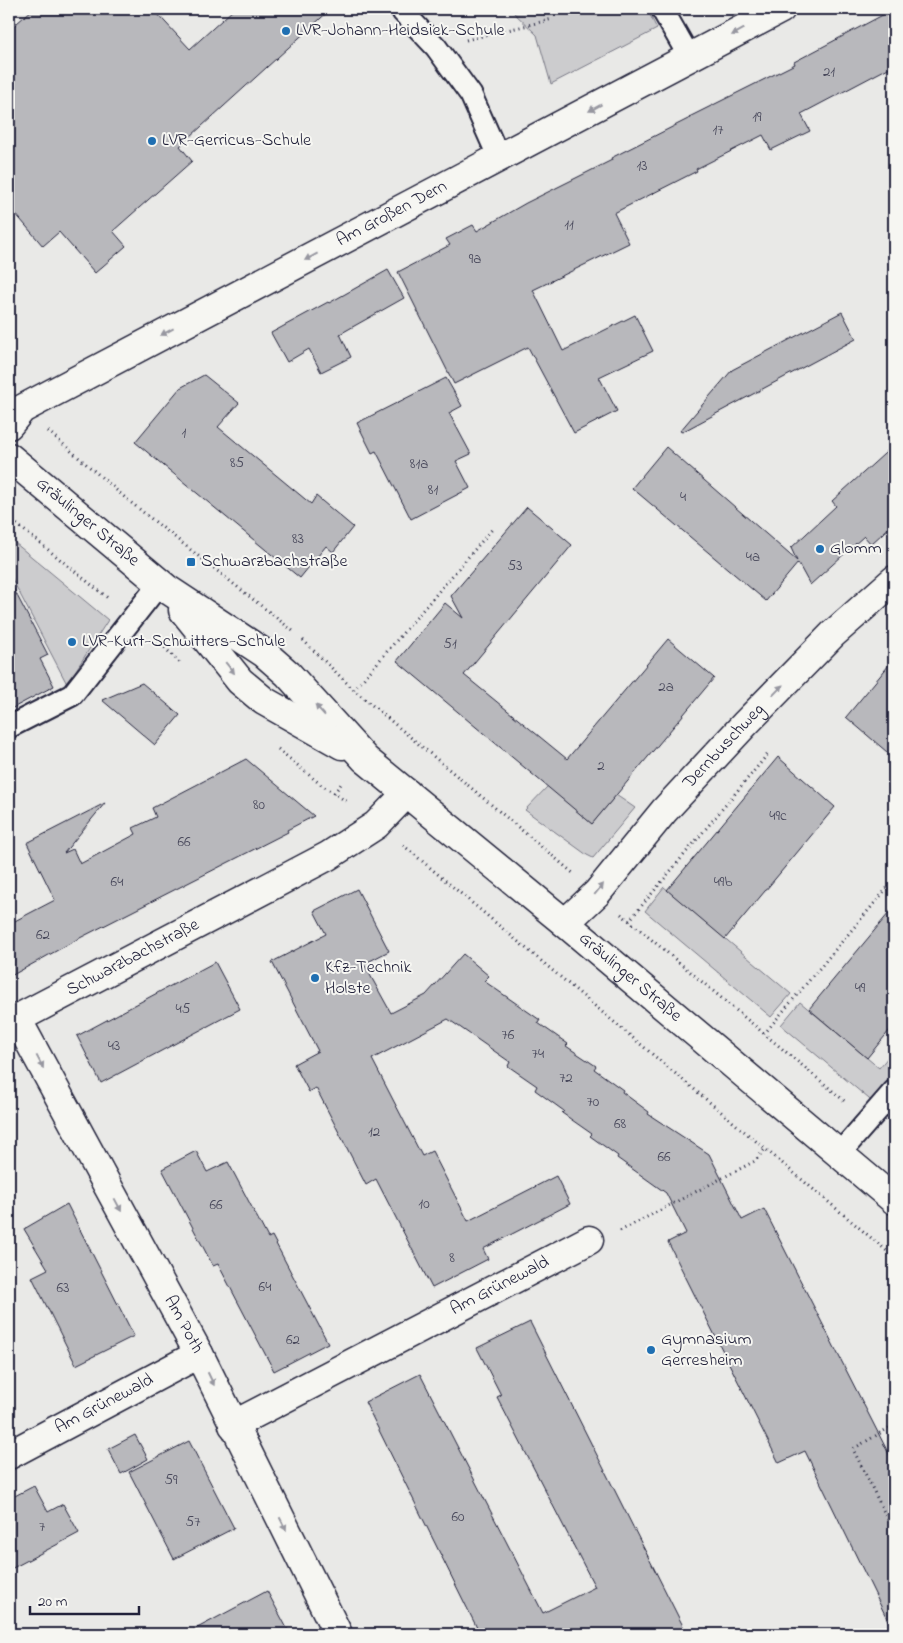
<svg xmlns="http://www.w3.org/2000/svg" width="903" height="1643" font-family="'Indie Flower',sans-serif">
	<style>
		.green { fill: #ccccce; stroke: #777784 }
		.building { fill: #b8b8bc; stroke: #22223b }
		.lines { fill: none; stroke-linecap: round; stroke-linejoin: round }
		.lane-casing { stroke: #22223b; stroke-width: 25 }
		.street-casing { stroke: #22223b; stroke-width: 31 }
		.secondary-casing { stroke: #22223b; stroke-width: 31 }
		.path { stroke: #22223b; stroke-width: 3; stroke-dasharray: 1 4; stroke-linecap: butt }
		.lane { stroke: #f6f6f2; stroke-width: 21 }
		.street { stroke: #f6f6f2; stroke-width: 28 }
		.secondary { stroke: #f6f6f2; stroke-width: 28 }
		.oneway { fill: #9797a0 }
		.poi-dot { fill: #1f6fb2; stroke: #f6f6f2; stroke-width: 2 }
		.labels { text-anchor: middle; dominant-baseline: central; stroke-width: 4; stroke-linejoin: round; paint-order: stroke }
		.number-label { font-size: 15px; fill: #48485b }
		.poi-label { font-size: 18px; fill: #22223b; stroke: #f6f6f2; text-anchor: start }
		.street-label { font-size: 18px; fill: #22223b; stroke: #f6f6f2 }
	</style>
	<rect width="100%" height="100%" fill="#e9e9e7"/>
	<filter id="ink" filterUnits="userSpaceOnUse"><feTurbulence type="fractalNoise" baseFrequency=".02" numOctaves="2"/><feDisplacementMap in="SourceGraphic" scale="10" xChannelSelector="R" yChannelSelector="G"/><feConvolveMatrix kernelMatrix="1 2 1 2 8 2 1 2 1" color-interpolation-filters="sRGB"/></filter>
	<g filter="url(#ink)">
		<path class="green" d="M 510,9 L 647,9 L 657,29 L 551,84 L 537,35 Z
			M 9,538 L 108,620 L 67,684 L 9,573 Z
			M 548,786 L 592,824 L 616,795 L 635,808 L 593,858 L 587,855 L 525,810 Z
			M 664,887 L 791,994 L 771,1017 L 645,911 Z
			M 800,1002 L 879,1068 L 894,1050 L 894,1120 L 781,1025 Z"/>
		<path class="building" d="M 33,9 L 153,9 L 190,49 L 234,9 L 331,9 L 180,146 L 192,161 L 113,231 L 126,246 L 95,273 L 59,232 L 43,246 L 9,206 L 9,30 Z
			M 894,9 L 894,65 L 801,114 L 810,131 L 771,150 L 763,135 L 696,169 L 697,171 L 614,213 L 629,243 L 533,290 L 563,351 L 635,315 L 653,351 L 599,377 L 617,411 L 574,433 L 528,347 L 454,384 L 398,272 L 450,245 L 446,239 L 473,225 L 477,231 L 526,203 L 612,160 L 611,158 L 690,118 L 689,117 L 795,64 L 794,62 Z
			M 388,270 L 404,298 L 340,334 L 351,357 L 321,372 L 309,349 L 287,362 L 271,333 L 328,302 L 329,303 Z
			M 842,312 L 856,339 L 682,432 L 680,431 L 732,370 Z
			M 204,375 L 239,403 L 218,427 L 311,504 L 316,496 L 353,527 L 333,552 L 326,546 L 300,578 L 135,442 L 180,388 Z
			M 446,378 L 462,406 L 449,413 L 471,454 L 456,461 L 470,488 L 411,519 L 376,451 L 372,453 L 357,423 Z
			M 894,445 L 894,523 L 871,544 L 864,536 L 810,585 L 798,563 L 766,601 L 632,488 L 666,447 L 797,561 L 791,548 L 836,506 L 832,501 Z
			M 527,507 L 572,545 L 464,675 L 567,759 L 668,639 L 714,678 L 592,824 L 397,661 L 445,603 L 463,618 L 451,596 Z
			M 9,580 L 48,655 L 40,659 L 54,686 L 9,710 Z
			M 894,659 L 894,758 L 846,717 Z
			M 142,683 L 180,715 L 155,745 L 102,700 Z
			M 778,757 L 835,807 L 725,939 L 667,890 Z
			M 246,759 L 314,816 L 287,830 L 288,832 L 76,940 L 9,977 L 9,924 L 55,900 L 27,843 L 105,803 L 64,853 L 73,849 L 80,864 L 136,834 L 133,828 L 156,817 L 152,808 Z
			M 357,889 L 389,951 L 364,964 L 391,1013 L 426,995 L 463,954 L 489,976 L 484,981 L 540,1020 L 538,1023 L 568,1044 L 566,1046 L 596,1066 L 594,1069 L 623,1090 L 622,1092 L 649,1112 L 648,1114 L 709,1154 L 742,1220 L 764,1209 L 894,1464 L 894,1633 L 805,1451 L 779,1463 L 668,1242 L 686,1233 L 666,1193 L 617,1158 L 618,1156 L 590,1136 L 592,1134 L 562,1113 L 564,1111 L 535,1090 L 537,1086 L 508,1066 L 510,1062 L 448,1019 L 372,1059 L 422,1156 L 432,1151 L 468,1221 L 556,1176 L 570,1204 L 483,1249 L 488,1259 L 432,1288 L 376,1179 L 366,1185 L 316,1088 L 309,1092 L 294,1064 L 318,1051 L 272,962 L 326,934 L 314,911 Z
			M 894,907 L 894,1025 L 867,1058 L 809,1009 Z
			M 215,962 L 240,1009 L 101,1083 L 77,1036 Z
			M 196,1151 L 207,1172 L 228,1162 L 268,1238 L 272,1236 L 328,1343 L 274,1371 L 218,1264 L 213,1266 L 162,1169 Z
			M 67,1204 L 134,1336 L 76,1365 L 32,1277 L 48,1269 L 24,1229 Z
			M 530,1322 L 687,1634 L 480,1634 L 365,1402 L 420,1374 L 543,1613 L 595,1587 L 497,1397 L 501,1395 L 477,1348 Z
			M 135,1435 L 148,1459 L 121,1474 L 108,1449 Z
			M 189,1441 L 234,1528 L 174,1559 L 129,1472 Z
			M 34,1486 L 48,1512 L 63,1504 L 79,1533 L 9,1570 L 9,1499 Z
			M 267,1591 L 290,1634 L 186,1634 Z"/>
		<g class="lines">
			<defs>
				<path id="lane" d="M 407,9 L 403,12 L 436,47 L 471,95 L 499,158
					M 662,9 L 690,58
					M 9,727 L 72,695 L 160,583
					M 839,1154 L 894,1091"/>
				<g id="street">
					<path id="s1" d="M 9,425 L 22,409 L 781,9"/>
					<path id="s2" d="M 565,923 L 597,893 L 664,811 L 745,724 L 833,634 L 894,580"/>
					<path id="s3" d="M 17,1019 L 199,1354 L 338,1634"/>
					<path id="s4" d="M 9,1023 L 328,856 L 376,825 L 407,793"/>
					<path id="s5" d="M 233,1425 L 589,1240"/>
					<path id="s6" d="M 9,1455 L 199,1354"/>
				</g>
				<g id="secondary">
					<path id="s7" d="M 9,457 L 167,589 L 264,653 L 288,674 L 365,759 L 565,923 L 894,1200"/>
					<path d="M 183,610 L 240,681 L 264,701 L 342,745"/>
				</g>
			</defs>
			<use href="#lane" class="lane-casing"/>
			<use href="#street" class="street-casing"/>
			<use href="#secondary" class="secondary-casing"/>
			<path class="path" d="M 466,40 L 553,19
				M 48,431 L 129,501 L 293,631
				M 9,518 L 109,599
				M 154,637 L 182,665
				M 303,640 L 354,690 L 573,873
				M 354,690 L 494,527
				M 278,749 L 320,784 L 349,803
				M 334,793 L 341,784
				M 403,845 L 894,1257
				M 621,914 L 847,1103
				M 629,921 L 768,754
				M 764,1034 L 894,880
				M 620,1231 L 755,1161 L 765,1149
				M 888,1520 L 853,1449 L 894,1425"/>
			<use href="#lane" class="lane"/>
			<use href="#street" class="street"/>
			<use href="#secondary" class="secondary"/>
		</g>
		<defs><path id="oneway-solid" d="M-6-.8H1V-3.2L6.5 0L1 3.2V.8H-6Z" transform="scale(1.25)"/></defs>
		<g class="oneway">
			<use href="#oneway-solid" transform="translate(738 32) rotate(152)"/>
			<use href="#oneway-solid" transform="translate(595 108) rotate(152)"/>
			<use href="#oneway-solid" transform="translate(311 257) rotate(152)"/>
			<use href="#oneway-solid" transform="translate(167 332) rotate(152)"/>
			<use href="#oneway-solid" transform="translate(230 668) rotate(51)"/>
			<use href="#oneway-solid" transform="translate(778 690) rotate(-46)"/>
			<use href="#oneway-solid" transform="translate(320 710) rotate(-132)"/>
			<use href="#oneway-solid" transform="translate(599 889) rotate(-51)"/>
			<use href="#oneway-solid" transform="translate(40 1062) rotate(62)"/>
			<use href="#oneway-solid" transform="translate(118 1205) rotate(62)"/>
			<use href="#oneway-solid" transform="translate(211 1379) rotate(64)"/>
			<use href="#oneway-solid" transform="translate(283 1524) rotate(63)"/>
		</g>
	</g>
	<g class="poi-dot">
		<circle cx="286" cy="31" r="5"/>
		<circle cx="152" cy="141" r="5"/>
		<circle cx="820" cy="549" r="5"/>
		<rect x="186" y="557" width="10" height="10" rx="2.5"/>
		<circle cx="72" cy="642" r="5"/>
		<circle cx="315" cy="978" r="5"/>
		<circle cx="651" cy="1350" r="5"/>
	</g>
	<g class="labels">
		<g class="number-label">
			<text x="829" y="72">21</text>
			<text x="757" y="117">19</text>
			<text x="718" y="130">17</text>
			<text x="642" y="166">13</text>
			<text x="569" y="225">11</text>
			<text x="475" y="259">9a</text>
			<text x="184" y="433">1</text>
			<text x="237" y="463">85</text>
			<text x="419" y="464">81a</text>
			<text x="433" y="490">81</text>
			<text x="683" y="497">4</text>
			<text x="298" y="539">83</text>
			<text x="753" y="557">4a</text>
			<text x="515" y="566">53</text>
			<text x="450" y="644">51</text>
			<text x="666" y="687">2a</text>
			<text x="601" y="766">2</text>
			<text x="259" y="805">80</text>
			<text x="778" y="816">49c</text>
			<text x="184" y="842">66</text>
			<text x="117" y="882">64</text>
			<text x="723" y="882">49b</text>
			<text x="43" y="935">62</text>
			<text x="860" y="988">49</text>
			<text x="183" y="1009">45</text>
			<text x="508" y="1035">76</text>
			<text x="114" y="1046">43</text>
			<text x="538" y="1054">74</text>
			<text x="566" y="1078">72</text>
			<text x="593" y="1102">70</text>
			<text x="620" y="1124">68</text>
			<text x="374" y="1132">12</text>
			<text x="664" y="1157">66</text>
			<text x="424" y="1204">10</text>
			<text x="216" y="1205">66</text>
			<text x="452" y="1258">8</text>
			<text x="265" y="1287">64</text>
			<text x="63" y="1288">63</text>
			<text x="293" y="1340">62</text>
			<text x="171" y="1480">59</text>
			<text x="458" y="1517">60</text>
			<text x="193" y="1522">57</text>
			<text x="42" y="1527">7</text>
		</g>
		<g class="poi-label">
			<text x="296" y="31">LVR-Johann-Heidsiek-Schule</text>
			<text x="162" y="141">LVR-Gerricus-Schule</text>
			<text x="830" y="549">Glomm</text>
			<text x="201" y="562">Schwarzbachstraße</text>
			<text x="82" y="642">LVR-Kurt-Schwitters-Schule</text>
			<text x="325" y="968">Kfz-Technik<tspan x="325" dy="21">Holste</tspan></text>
			<text x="661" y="1340">Gymnasium<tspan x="661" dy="21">Gerresheim</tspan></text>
		</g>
		<g class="street-label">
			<text stroke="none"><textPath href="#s1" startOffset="439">Am Großen Dern</textPath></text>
			<text stroke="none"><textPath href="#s7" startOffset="102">Gräulinger Straße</textPath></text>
			<text stroke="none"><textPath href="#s2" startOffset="238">Dernbuschweg</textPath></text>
			<text stroke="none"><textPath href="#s4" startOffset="140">Schwarzbachstraße</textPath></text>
			<text stroke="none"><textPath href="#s7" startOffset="812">Gräulinger Straße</textPath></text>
			<text stroke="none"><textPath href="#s5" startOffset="301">Am Grünewald</textPath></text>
			<text stroke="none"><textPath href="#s3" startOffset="348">Am Poth</textPath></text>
			<text stroke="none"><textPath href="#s6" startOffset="108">Am Grünewald</textPath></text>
		</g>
	</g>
	<rect width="903" height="1643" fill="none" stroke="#f6f6f2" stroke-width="30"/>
	<rect x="15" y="15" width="873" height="1613" fill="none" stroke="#22223b" stroke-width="2" filter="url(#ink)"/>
	<path d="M30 1606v8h109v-8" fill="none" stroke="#22223b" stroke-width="2.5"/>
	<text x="38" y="1606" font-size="15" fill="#22223b" stroke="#f6f6f2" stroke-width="4" paint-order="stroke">20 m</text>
</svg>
